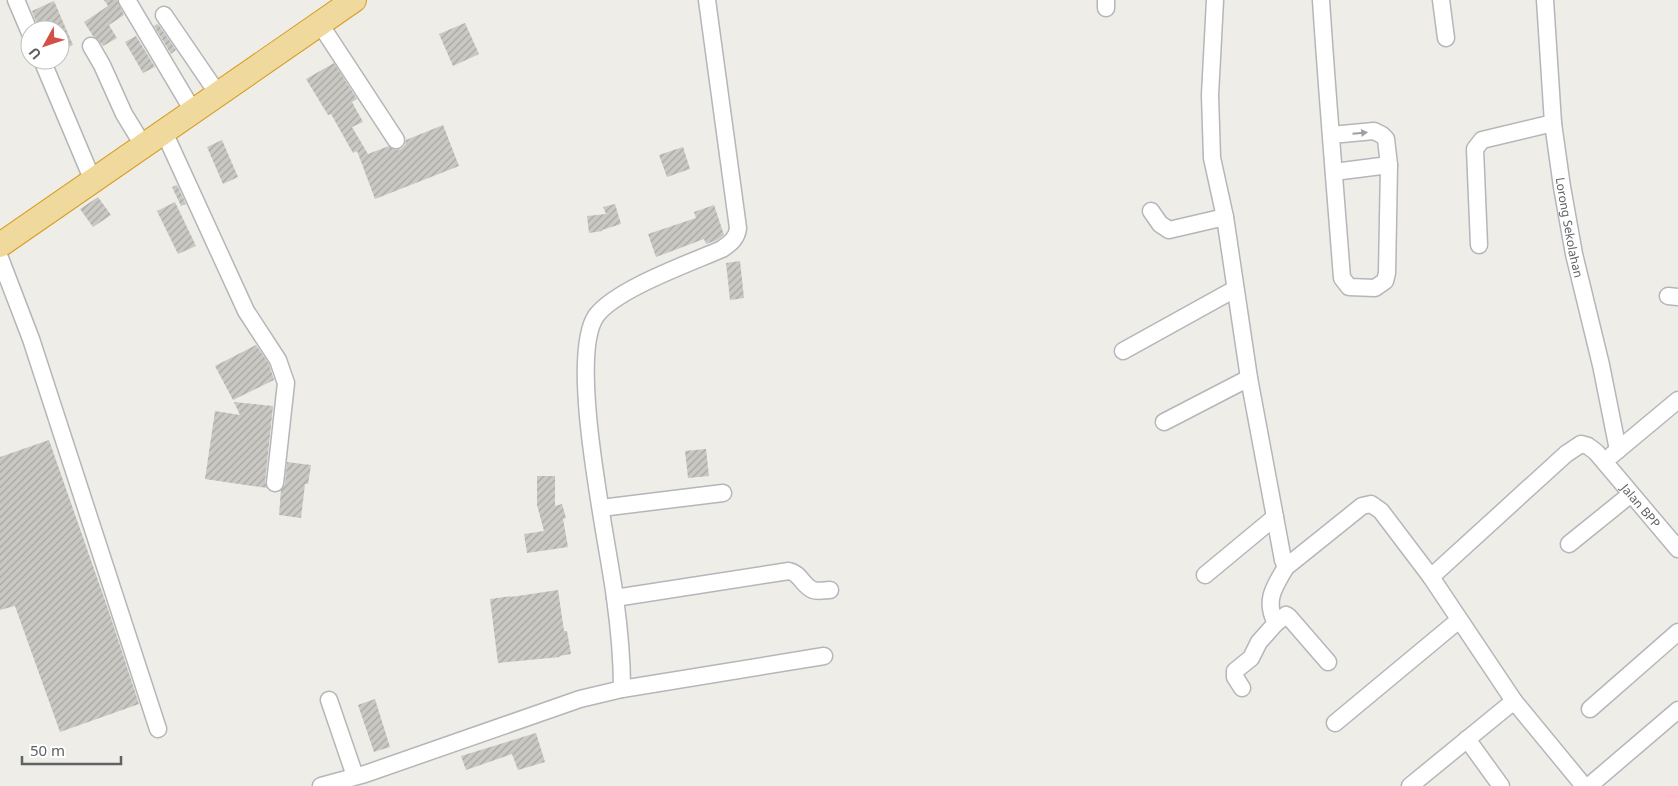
<svg xmlns="http://www.w3.org/2000/svg" width="1678" height="786" font-family="'Noto Sans',sans-serif">
	<style>
		.building { fill: url(#building-hatch) }
		.lines { fill: none; stroke-linecap: round; stroke-linejoin: round }
		.minor-casing { stroke: #b4b6ba; stroke-width: 19 }
		.highway-casing { stroke: #d89a1d; stroke-width: 26 }
		.minor { stroke: #fff; stroke-width: 16 }
		.highway { stroke: #f0d99c; stroke-width: 24 }
		.oneway { fill: #9ea0a3 }
		.labels { text-anchor: middle; dominant-baseline: central; stroke-width: 4.5; stroke-linejoin: round; paint-order: stroke }
		.street-label { font-size: 12px; fill: #5e6165; stroke: #fff }
	</style>
	<defs>
		<pattern id="building-hatch" width="6" height="6" patternUnits="userSpaceOnUse" patternTransform="scale(1.25)"><rect width="6" height="6" fill="#cac8c3"/><path d="M-1 1l2-2M0 6l6-6M5 7l2-2" fill="none" stroke="#a7a6a2"/></pattern>
	</defs>
	<rect width="100%" height="100%" fill="#eeede7"/>
	<path class="building" d="M 104,0 L 117,0 L 124,15 L 109,25 L 117,38 L 103,46 L 99,41 L 93,36 L 84,22 L 108,6 Z
		M 54,1 L 73,45 L 60,51 L 60,30 L 39,30 L 32,11 Z
		M 465,23 L 479,54 L 453,66 L 439,34 Z
		M 158,24 L 176,50 L 171,54 L 154,26 Z
		M 136,36 L 155,67 L 143,73 L 125,42 Z
		M 334,63 L 357,99 L 352,102 L 363,122 L 352,127 L 368,154 L 389,146 L 396,150 L 401,149 L 405,145 L 406,140 L 443,125 L 459,166 L 375,199 L 357,151 L 353,153 L 331,114 L 328,115 L 306,79 Z
		M 222,140 L 238,177 L 223,184 L 207,147 Z
		M 683,147 L 690,169 L 667,177 L 659,155 Z
		M 177,185 L 186,204 L 181,206 L 172,187 Z
		M 98,197 L 111,215 L 93,227 L 80,209 Z
		M 175,202 L 196,246 L 178,254 L 157,211 Z
		M 615,204 L 621,224 L 602,230 L 602,231 L 589,233 L 587,216 L 606,214 L 603,207 Z
		M 714,205 L 724,235 L 717,240 L 706,244 L 704,239 L 656,257 L 648,234 L 696,218 L 694,212 Z
		M 740,261 L 744,298 L 730,300 L 726,263 Z
		M 256,345 L 269,364 L 274,380 L 233,400 L 215,366 Z
		M 234,402 L 273,406 L 265,482 L 267,488 L 205,479 L 215,411 L 240,415 Z
		M 49,440 L 109,612 L 139,704 L 60,732 L 15,606 L 0,610 L 0,457 Z
		M 706,449 L 709,476 L 688,478 L 685,451 Z
		M 287,462 L 311,465 L 308,484 L 305,484 L 301,518 L 279,515 L 281,490 L 285,484 Z
		M 537,476 L 555,476 L 555,506 L 562,504 L 566,518 L 563,519 L 568,547 L 527,553 L 524,534 L 544,531 L 537,505 Z
		M 558,590 L 564,631 L 567,631 L 571,654 L 559,656 L 560,657 L 498,663 L 490,599 L 511,596 L 511,597 Z
		M 375,699 L 390,747 L 374,752 L 358,705 Z
		M 536,733 L 545,762 L 518,770 L 512,754 L 466,770 L 461,756 Z"/>
	<g class="lines">
		<defs>
			<g id="minor">
				<path d="M 16,0 L 30,33"/>
				<path d="M 127,0 L 193,111"/>
				<path d="M 1106,0 L 1106,8"/>
				<path d="M 1215,0 L 1210,95 L 1212,158 L 1225,217 L 1249,378 L 1283,560 L 1286,567"/>
				<path d="M 1321,0 C 1327,93 1335,186 1342,278 L 1349,287 L 1375,288 L 1385,281 L 1387,273 L 1389,165 L 1386,139 L 1382,135 L 1374,131 L 1331,135"/>
				<path d="M 1441,0 L 1446,38"/>
				<path id="s1" d="M 1545,0 L 1553,123 L 1562,187 L 1574,254 L 1601,365 L 1618,450"/>
				<path d="M 164,15 L 218,94"/>
				<path d="M 320,24 L 396,140"/>
				<path d="M 91,46 L 102,65 L 124,114 L 143,145"/>
				<path d="M 42,60 L 93,181"/>
				<path d="M 164,132 L 246,311 L 278,360 L 286,383 L 275,483"/>
				<path d="M 1334,172 L 1389,165"/>
				<path d="M 1151,211 L 1160,224 L 1169,230 L 1225,217"/>
				<path d="M 1479,245 L 1475,149 L 1482,140 L 1553,123"/>
				<path d="M 0,258 L 31,339 L 158,729"/>
				<path d="M 1668,296 L 1678,297"/>
				<path d="M 1123,351 L 1235,289"/>
				<path d="M 1164,422 L 1249,378"/>
				<path d="M 1612,455 L 1678,400"/>
				<path d="M 601,508 L 723,493"/>
				<path d="M 1569,544 L 1631,494"/>
				<path d="M 1205,575 L 1275,517"/>
				<path d="M 1431,577 L 1514,701"/>
				<path d="M 615,598 L 789,571 C 800,573 803,586 813,590 C 818,592 825,590 830,590"/>
				<path id="s2" d="M 1276,623 C 1264,601 1274,587 1286,567 L 1362,506 L 1371,504 L 1381,511 L 1431,577 L 1566,454 L 1581,444 L 1588,446 L 1596,452 L 1678,549"/>
				<path d="M 1242,688 L 1235,677 L 1235,671 L 1251,658 L 1259,642 L 1276,623 L 1286,615 L 1289,617 L 1328,662"/>
				<path d="M 622,689 L 824,656"/>
				<path d="M 329,700 L 355,776"/>
				<path d="M 1590,709 L 1678,632"/>
				<path d="M 1335,723 L 1459,620"/>
				<path d="M 1467,739 L 1501,786"/>
				<path d="M 321,786 L 365,774 L 580,699 L 622,689 C 622,659 619,627 615,598 C 608,542 567,359 596,316 C 616,289 690,263 722,249 C 731,243 737,238 738,228 L 707,0"/>
				<path d="M 1410,786 L 1514,701 L 1584,786"/>
				<path d="M 1589,786 L 1678,710"/>
			</g>
			<path id="highway" d="M 0,245 L 354,0"/>
		</defs>
		<use href="#minor" class="minor-casing"/>
		<use href="#highway" class="highway-casing"/>
		<use href="#minor" class="minor"/>
		<use href="#highway" class="highway"/>
	</g>
	<defs><path id="oneway-solid" d="M-6-.8H1V-3.2L6.5 0L1 3.2V.8H-6Z" transform="scale(1.25)"/></defs>
	<use class="oneway" href="#oneway-solid" transform="translate(1360 133) rotate(-5)"/>
	<g class="labels">
		<g class="street-label">
			<text stroke="none"><textPath href="#s1" startOffset="229">Lorong Sekolahan</textPath></text>
			<text stroke="none"><textPath href="#s2" startOffset="550">Jalan BPP</textPath></text>
		</g>
	</g>
	<g transform="translate(45 45) rotate(230)"><circle r="24" fill="#ffffff" stroke="#bfc0c1"/>
	<path d="M0-4L9 19L0 12L-9 19Z" fill="#d45047"/>
	<text y="-8" font-size="14" font-weight="bold" text-anchor="middle" fill="#5e6165">U</text>
	</g>
	<path d="M22 756v8h99v-8" fill="none" stroke="#5e6165" stroke-width="2.5"/>
	<text x="30" y="756" font-size="15" fill="#5e6165" stroke="#ffffff" stroke-width="4" paint-order="stroke">50 m</text>
</svg>
